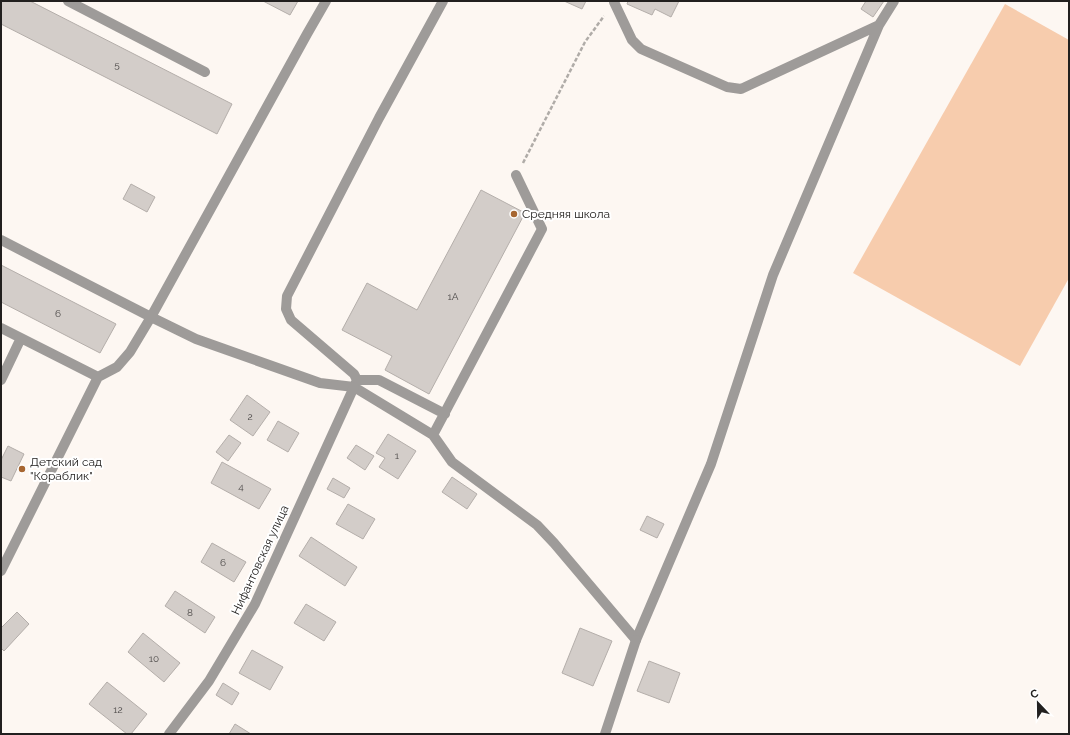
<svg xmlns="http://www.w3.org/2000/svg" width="1070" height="735" font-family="Raleway,sans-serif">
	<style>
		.green { fill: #f7ccad }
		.building { fill: #d3cdc9; stroke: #b4aeaa }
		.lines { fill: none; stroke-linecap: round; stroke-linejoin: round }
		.path { stroke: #b0aca8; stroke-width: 2.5; stroke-dasharray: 4 2; stroke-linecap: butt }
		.lane { stroke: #9e9b99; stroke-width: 10 }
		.street { stroke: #9e9b99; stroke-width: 10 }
		.poi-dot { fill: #a76631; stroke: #fff; stroke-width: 1.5 }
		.labels { text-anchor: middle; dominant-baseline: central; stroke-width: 4; stroke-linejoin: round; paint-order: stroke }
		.number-label { font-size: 10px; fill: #4e4b4a }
		.poi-label { font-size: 12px; fill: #22201f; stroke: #fff; text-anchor: start }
		.street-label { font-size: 12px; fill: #22201f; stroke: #fff }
	</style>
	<rect width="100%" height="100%" fill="#fdf7f2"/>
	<path class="green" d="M 1005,4 L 1069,40 L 1069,278 L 1020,366 L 853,273 Z"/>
	<path class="building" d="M 1,1 L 30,1 L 232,104 L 217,134 L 1,24 Z
		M 263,1 L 298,1 L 290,15 Z
		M 564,1 L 586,1 L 582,9 Z
		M 628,1 L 679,1 L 671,17 L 655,9 L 652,15 L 627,4 Z
		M 866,1 L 884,1 L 873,17 L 861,9 Z
		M 131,184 L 155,197 L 147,212 L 123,199 Z
		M 481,190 L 525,213 L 429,394 L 385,370 L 392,356 L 342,330 L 367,283 L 417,310 Z
		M 1,265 L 116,324 L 100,353 L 1,302 Z
		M 247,395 L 270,412 L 253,436 L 230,420 Z
		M 278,421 L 299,433 L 288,452 L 267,440 Z
		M 388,434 L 416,451 L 398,479 L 379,467 L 385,458 L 376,453 Z
		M 229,435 L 241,443 L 228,461 L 216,452 Z
		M 356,445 L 374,456 L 365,470 L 347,458 Z
		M 8,446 L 24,454 L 11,481 L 1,477 L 1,460 Z
		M 222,462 L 271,489 L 259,509 L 211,483 Z
		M 452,477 L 477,494 L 467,509 L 442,492 Z
		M 333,478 L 350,488 L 344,498 L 327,489 Z
		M 348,504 L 375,519 L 363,539 L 336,524 Z
		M 647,516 L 664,524 L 657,538 L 640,530 Z
		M 311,537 L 357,567 L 345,586 L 299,556 Z
		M 212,543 L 246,562 L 234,582 L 201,562 Z
		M 175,591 L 215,617 L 205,633 L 165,606 Z
		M 306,604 L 336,622 L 324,641 L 294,623 Z
		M 17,612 L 29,624 L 4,651 L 1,648 L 1,628 Z
		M 580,628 L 612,641 L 593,686 L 562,673 Z
		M 143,633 L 180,663 L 164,682 L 128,652 Z
		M 252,650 L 283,667 L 270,690 L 239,673 Z
		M 649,661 L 680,673 L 669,703 L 637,691 Z
		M 107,682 L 147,714 L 131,734 L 127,734 L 89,704 Z
		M 223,683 L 239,693 L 232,705 L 216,695 Z
		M 235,724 L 251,734 L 229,734 Z"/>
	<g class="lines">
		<path class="path" d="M 523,163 L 585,42 L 604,16"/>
		<path class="lane" d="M 68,1 L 205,72
			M 615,1 L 614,2 L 632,40 L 641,49 L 727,87 L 741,89 L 879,25 L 894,1
			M 1,240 L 151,317 L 196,339 L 320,383 L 354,387 L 433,435 L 452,462 L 537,525 L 554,543 L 636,640 L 711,464 L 773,275 L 879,25
			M 1,328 L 98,377 L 117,367 L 130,352 L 151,317 L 307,34 L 326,1
			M 1,380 L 21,338
			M 357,380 L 379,380 L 445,414
			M 354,387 L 357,380 L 354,374 L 291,320 L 286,309 L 287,296 L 379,118 L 443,1
			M 433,435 L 542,229 L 516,175
			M 1,571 L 98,377"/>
		<path class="street" d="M 169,734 L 209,681 L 255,604 L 354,387
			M 605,734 L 636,640"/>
	</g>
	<g class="poi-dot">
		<circle cx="514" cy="214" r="4"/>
		<circle cx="22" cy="469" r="4"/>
	</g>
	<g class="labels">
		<g class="number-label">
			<text x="117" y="64">5</text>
			<text x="453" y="296">1А</text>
			<text x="58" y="313">6</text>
			<text x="250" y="416">2</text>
			<text x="397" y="455">1</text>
			<text x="241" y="486">4</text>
			<text x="223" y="562">6</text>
			<text x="190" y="612">8</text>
			<text x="154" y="658">10</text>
			<text x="118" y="709">12</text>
		</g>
		<g class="poi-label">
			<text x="522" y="214">Средняя школа</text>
			<text x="30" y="462">Детский сад<tspan x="30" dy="14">"Кораблик"</tspan></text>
		</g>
		<g class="street-label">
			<text transform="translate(260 560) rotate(-65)">Нифантовская улица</text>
		</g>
	</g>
	<rect width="1070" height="735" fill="none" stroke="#22201f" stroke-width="4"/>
	<g transform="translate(1038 703) rotate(338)" stroke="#ffffff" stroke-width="3" paint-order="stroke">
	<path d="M0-3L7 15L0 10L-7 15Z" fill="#22201f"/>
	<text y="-6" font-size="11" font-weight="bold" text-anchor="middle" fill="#22201f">С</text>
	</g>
</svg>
